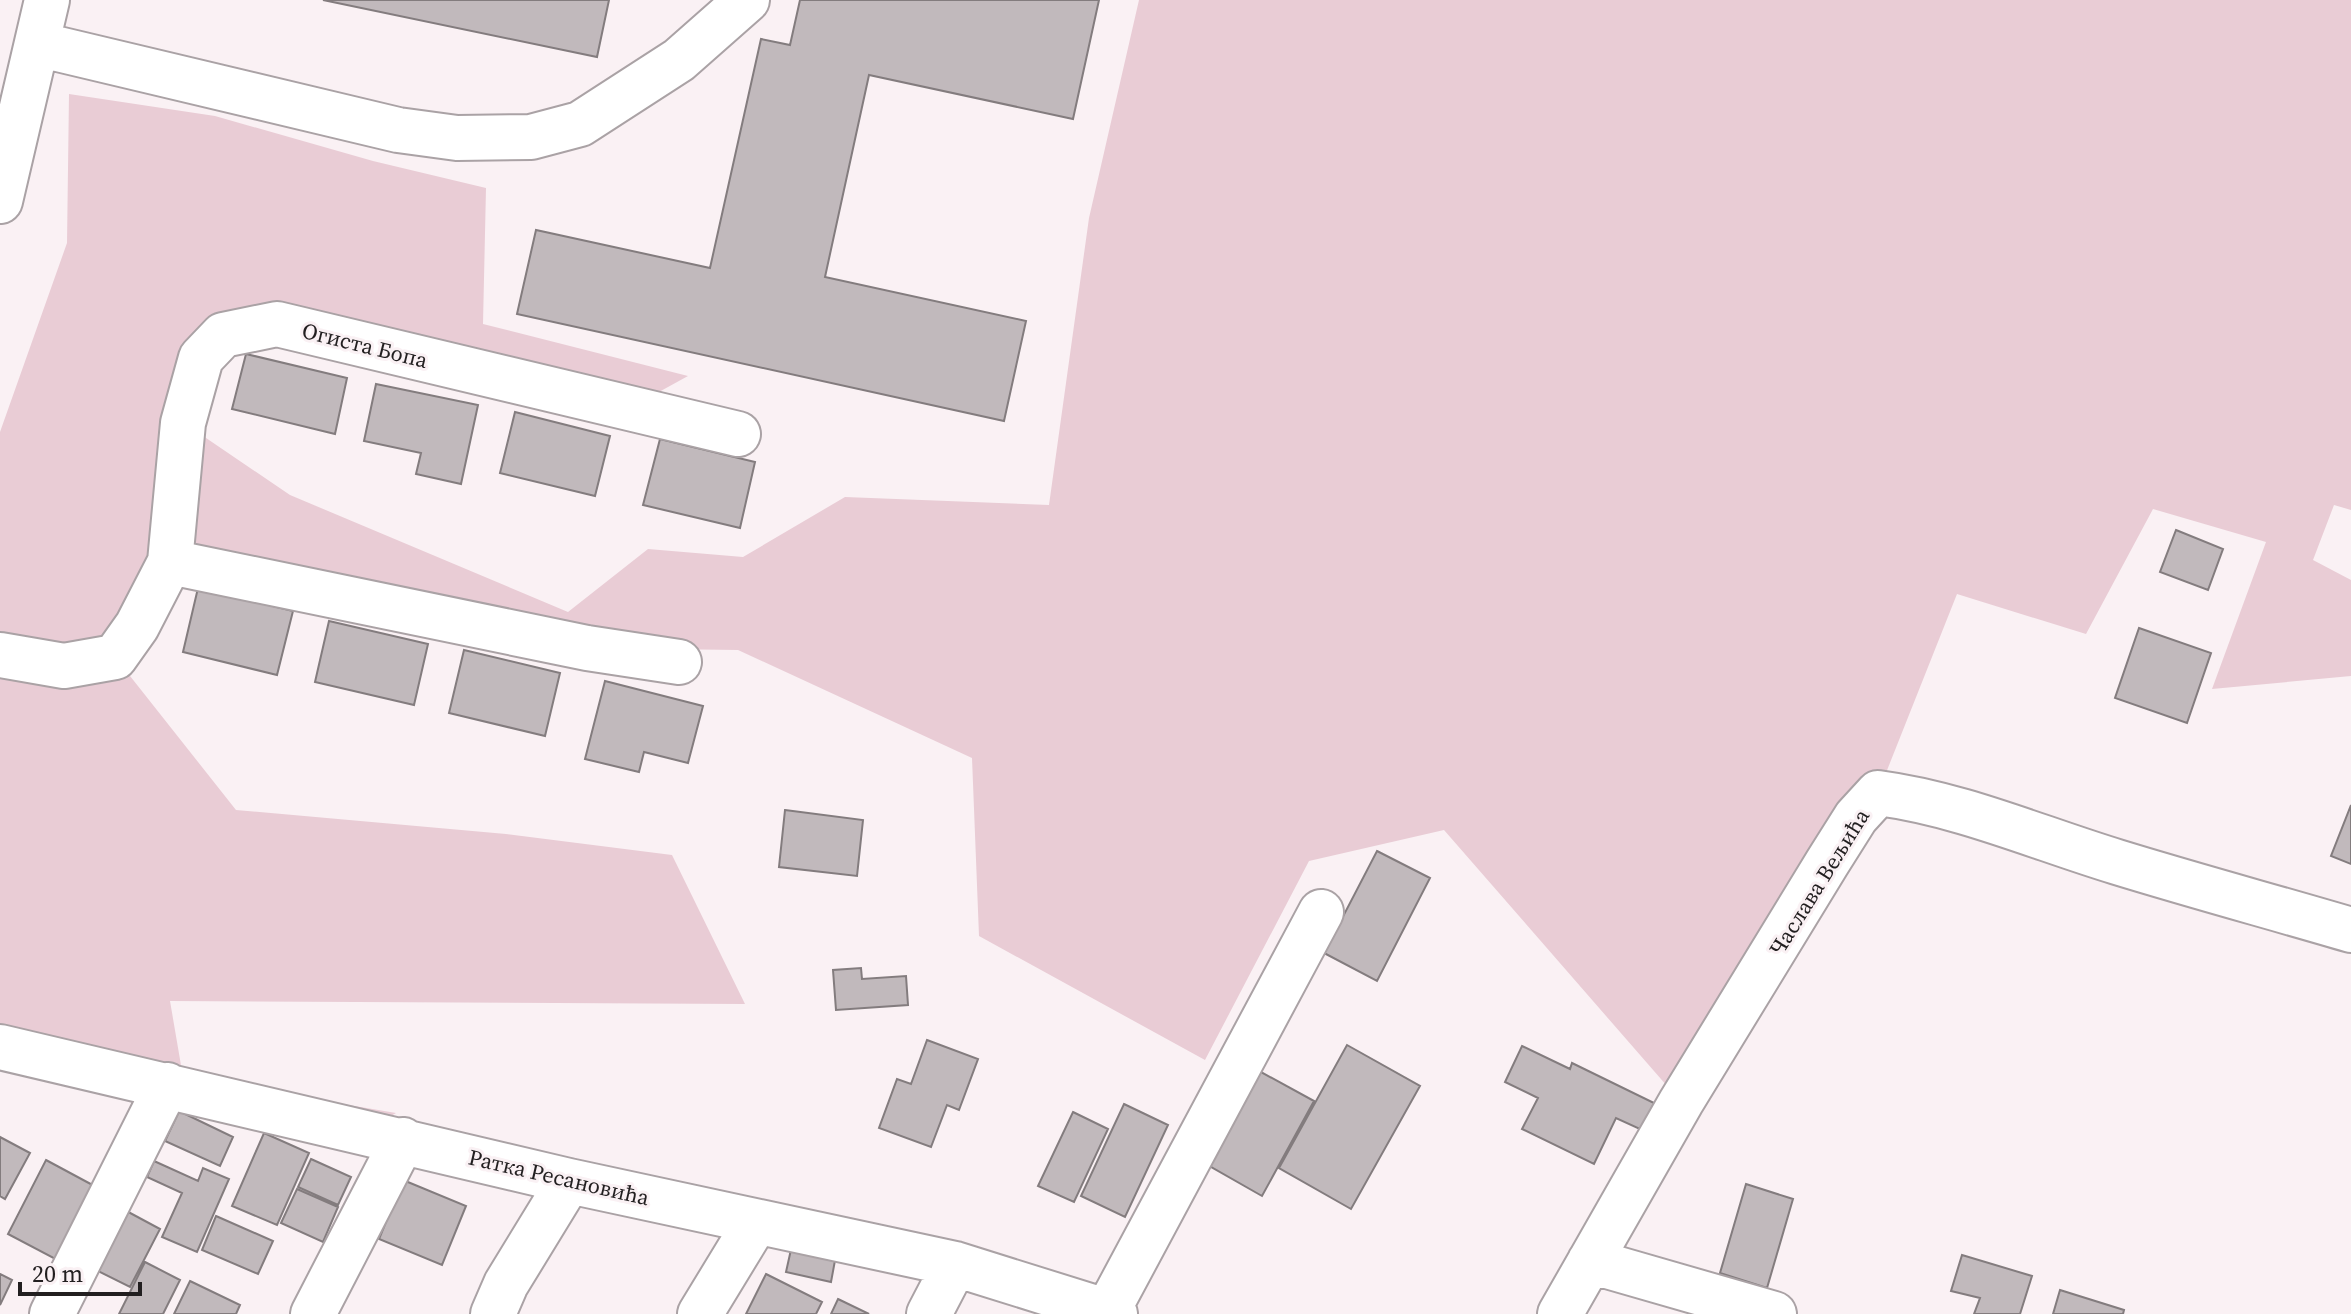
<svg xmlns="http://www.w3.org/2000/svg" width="2351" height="1314" font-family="'Source Serif 4',serif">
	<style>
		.green { fill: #e9ccd5 }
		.building { fill: #c1b9bc; stroke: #837c7e; stroke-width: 2 }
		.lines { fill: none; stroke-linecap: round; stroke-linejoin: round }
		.minor-casing { stroke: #aaa2a5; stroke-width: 48 }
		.minor { stroke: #fff; stroke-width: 44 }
		.labels { text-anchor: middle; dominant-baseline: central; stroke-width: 6; stroke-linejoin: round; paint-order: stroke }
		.street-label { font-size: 22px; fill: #221f20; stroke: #faf1f4 }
	</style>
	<rect width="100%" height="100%" fill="#faf1f4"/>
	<path class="green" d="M 1139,0 L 2351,0 L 2351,510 L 2334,505 L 2313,560 L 2351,580 L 2351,676 L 2212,689 L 2266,542 L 2153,509 L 2086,634 L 1957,594 L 1878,793 L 1681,1102 L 1444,830 L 1309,861 L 1205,1060 L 979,936 L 972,758 L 738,650 L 587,648 L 170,562 L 115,657 L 236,810 L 506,834 L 672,855 L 745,1004 L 170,1001 L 183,1077 L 396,1113 L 366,1131 L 0,1047 L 0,432 L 67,243 L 69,94 L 215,116 L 373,161 L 486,188 L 483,324 L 688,376 L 628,409 L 223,335 L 184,423 L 290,495 L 568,612 L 648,549 L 743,557 L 845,497 L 1049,505 L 1089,218 Z"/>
	<path class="building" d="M 323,0 L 609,0 L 597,57 Z
		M 800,0 L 1099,0 L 1073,119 L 869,75 L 825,277 L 1026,321 L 1004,421 L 517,314 L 536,230 L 710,268 L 761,39 L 790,45 Z
		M 246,354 L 347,378 L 335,434 L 232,409 Z
		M 376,384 L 478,405 L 461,484 L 416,474 L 421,453 L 364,441 Z
		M 515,412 L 610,436 L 595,496 L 500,473 Z
		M 660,439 L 755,462 L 740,528 L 643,505 Z
		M 2176,530 L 2223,549 L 2208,590 L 2160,572 Z
		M 198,588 L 293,611 L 277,675 L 183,652 Z
		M 329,621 L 428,644 L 414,705 L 315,682 Z
		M 2139,628 L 2211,653 L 2187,723 L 2115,698 Z
		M 464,650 L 560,673 L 545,736 L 449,713 Z
		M 605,681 L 703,706 L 688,763 L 644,752 L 639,772 L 585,759 Z
		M 2351,805 L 2351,864 L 2331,856 Z
		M 785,810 L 863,820 L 857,876 L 779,867 Z
		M 1377,851 L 1430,878 L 1377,981 L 1324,953 Z
		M 861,968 L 862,979 L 906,976 L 908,1005 L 836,1010 L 833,970 Z
		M 927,1040 L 978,1059 L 959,1110 L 947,1105 L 931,1147 L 879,1128 L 897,1079 L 911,1084 Z
		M 1347,1045 L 1420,1086 L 1351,1209 L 1279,1168 Z
		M 1522,1046 L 1570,1069 L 1572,1063 L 1654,1103 L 1642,1130 L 1616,1118 L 1594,1164 L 1522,1129 L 1538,1098 L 1505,1082 Z
		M 1250,1066 L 1314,1101 L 1262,1196 L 1199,1160 Z
		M 1124,1104 L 1168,1125 L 1125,1217 L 1081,1196 Z
		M 179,1111 L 233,1137 L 220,1166 L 165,1141 Z
		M 1073,1112 L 1108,1129 L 1074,1202 L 1038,1186 Z
		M 264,1133 L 309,1153 L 277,1225 L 232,1206 Z
		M 0,1137 L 30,1153 L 5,1199 L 0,1196 Z
		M 311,1159 L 351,1177 L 338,1205 L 298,1187 Z
		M 46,1160 L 100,1189 L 61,1262 L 8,1234 Z
		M 154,1161 L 198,1181 L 203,1168 L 229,1179 L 197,1252 L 162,1237 L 182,1193 L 147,1177 Z
		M 403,1180 L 466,1206 L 442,1265 L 379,1239 Z
		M 1746,1184 L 1793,1199 L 1767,1288 L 1720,1273 Z
		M 297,1189 L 338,1207 L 323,1242 L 281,1223 Z
		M 119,1207 L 160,1229 L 130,1287 L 88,1266 Z
		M 216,1216 L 273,1241 L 258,1274 L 202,1250 Z
		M 792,1245 L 836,1255 L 831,1282 L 786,1272 Z
		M 1962,1255 L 2032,1276 L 2020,1314 L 1974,1314 L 1980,1298 L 1951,1291 Z
		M 145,1262 L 180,1280 L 163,1314 L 119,1314 Z
		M 0,1274 L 12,1280 L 0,1305 Z
		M 766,1274 L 822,1302 L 816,1314 L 746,1314 Z
		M 190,1281 L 240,1305 L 236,1314 L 174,1314 Z
		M 2060,1290 L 2124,1310 L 2123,1314 L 2053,1314 Z
		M 838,1299 L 869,1314 L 831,1314 Z"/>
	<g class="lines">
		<defs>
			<path id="minor" d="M 37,44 L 398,130 L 457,138 L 531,137 L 580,124 L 679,60 L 747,0
				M 0,201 L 47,0
				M 170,562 L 587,648 L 679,662
				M 0,655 L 64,666 L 115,657 L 137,626 L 170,562 L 183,423 L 201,358 L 223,335 L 277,324 L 738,434
				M 0,1047 L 569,1181 L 955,1264 L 1115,1314
				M 1590,1261 L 1774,1314
				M 1108,1310 L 1321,912
				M 52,1314 L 167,1085
				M 313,1314 L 403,1140
				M 493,1314 L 506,1284 L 569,1181
				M 700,1314 L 756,1222
				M 929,1314 L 955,1264
				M 1560,1314 L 1681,1102 L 1827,863 L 1856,817 L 1878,793 C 1961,804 2038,838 2117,862 C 2195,886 2273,907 2351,930"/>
		</defs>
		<use href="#minor" class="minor-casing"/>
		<use href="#minor" class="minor"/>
	</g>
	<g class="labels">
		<g class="street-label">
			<text transform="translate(365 345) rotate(14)">Огиста Бопа</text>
			<text transform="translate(1819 882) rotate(-58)">Часлава Вељића</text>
			<text transform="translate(559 1177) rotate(13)">Ратка Ресановића</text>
		</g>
	</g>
	<path d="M20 1282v12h120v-12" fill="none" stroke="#221f20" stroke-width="4"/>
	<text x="32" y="1282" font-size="24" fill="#221f20" stroke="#faf1f4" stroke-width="6" paint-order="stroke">20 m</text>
</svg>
